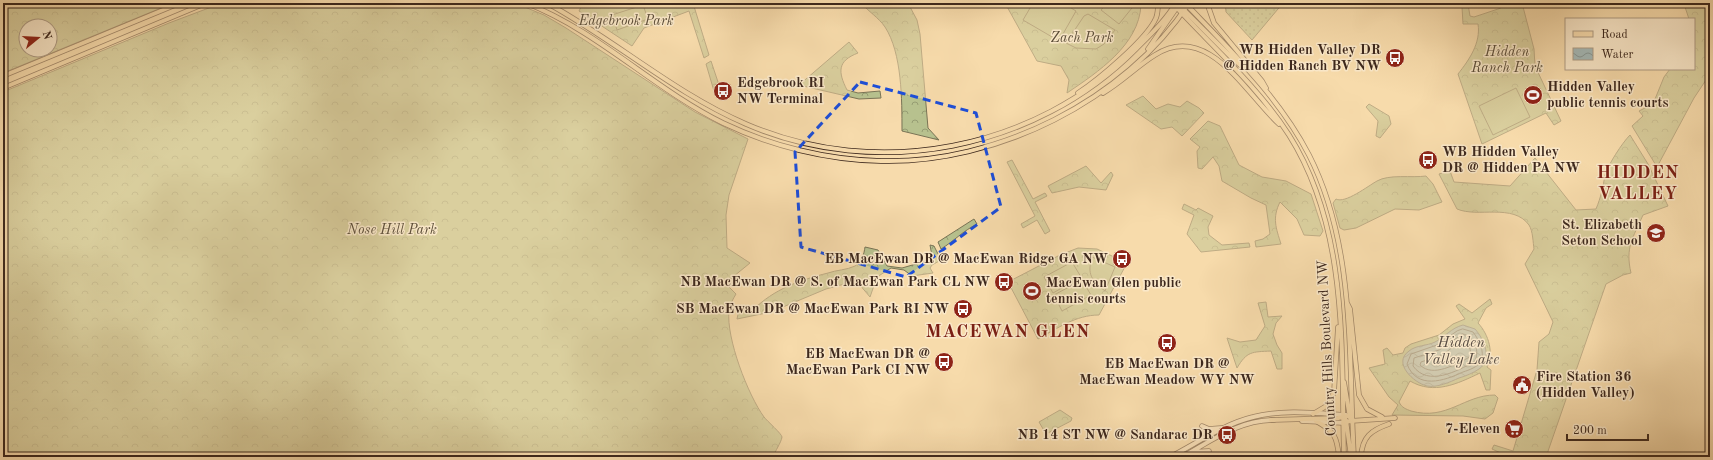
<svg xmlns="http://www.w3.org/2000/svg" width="1713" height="460" font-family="'Old Standard TT',serif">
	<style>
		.grass { fill: url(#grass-dots); stroke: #7a7456 }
		.forest { fill: url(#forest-crowns); stroke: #7a7456; fill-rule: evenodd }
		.garden { fill: #b7c18e; stroke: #7a7456 }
		.water { fill: url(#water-waves); stroke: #7b7e79 }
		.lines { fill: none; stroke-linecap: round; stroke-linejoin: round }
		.shore { stroke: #70706a; stroke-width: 1 }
		.secondary-casing { stroke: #3d281d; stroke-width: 5.5 }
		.primary-casing { stroke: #3d281d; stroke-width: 5.5 }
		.secondary { stroke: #fae8c9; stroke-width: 4 }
		.primary { stroke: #f7dbac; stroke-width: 4 }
		.marked { fill: none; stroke: #1d4ed8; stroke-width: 3; stroke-dasharray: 8 5; stroke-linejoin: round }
		.labels { text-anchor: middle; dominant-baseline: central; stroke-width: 3; stroke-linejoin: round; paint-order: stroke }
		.park-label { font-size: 14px; font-style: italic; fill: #5c4e39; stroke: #fae8c9 }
		.poi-label { font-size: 14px; font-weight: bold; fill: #3d281d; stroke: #fae8c9; text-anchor: end }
		.street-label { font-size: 14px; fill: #3d281d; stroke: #fae8c9 }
		.water-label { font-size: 15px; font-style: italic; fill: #574c43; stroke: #fae8c9 }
		.district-label { font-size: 18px; font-weight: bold; letter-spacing: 1px; fill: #7a1f14; stroke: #fae8c9 }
	</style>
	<defs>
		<pattern id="grass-dots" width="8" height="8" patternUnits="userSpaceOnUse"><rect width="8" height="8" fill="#b7c18e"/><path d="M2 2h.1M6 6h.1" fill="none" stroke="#969d73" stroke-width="1.8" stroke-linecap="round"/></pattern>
		<pattern id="forest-crowns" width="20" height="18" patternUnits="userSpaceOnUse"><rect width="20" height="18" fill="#b7c18e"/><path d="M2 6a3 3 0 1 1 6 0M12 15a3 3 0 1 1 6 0" fill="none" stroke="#969d73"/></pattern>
		<pattern id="water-waves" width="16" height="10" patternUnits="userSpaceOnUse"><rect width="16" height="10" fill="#a4b8b6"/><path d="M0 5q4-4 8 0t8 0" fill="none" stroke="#879693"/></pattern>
	</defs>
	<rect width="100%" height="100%" fill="#f7dbac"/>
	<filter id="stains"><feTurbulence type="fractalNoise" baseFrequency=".005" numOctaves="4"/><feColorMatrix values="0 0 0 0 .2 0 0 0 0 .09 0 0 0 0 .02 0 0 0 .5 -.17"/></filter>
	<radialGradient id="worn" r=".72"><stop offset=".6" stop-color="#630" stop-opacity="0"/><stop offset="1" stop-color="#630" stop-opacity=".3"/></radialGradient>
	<path class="grass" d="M 1225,3 L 1283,3 L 1252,40 L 1226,12 Z"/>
	<path class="forest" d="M 3,3 L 173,3 L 3,73 ZM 26,26 L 50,26 L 50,50 L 26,50 Z
		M 222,3 L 515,3 L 544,15 L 566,28 L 695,112 L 748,139 L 729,195 L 726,215 L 727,248 L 750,263 L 728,281 L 729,287 L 736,294 C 733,299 730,304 729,311 C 726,338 748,395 764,417 C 767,421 782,434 782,437 C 781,443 775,451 773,457 L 3,457 L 3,92 L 169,23 Z
		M 583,3 L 693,3 L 709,55 L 704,58 L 689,11 L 644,28 L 632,46 L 579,11 Z
		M 861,3 L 907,3 L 909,5 L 917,20 L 920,34 L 928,128 L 939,140 L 902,131 C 902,100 902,53 885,27 C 879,18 868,11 861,3 Z
		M 1005,3 L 1141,3 L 1141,5 C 1139,45 1098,72 1067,93 L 1069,80 L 1061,66 L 1037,61 Z
		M 1507,3 L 1522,3 L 1534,49 L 1535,66 L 1561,121 L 1554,125 L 1546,113 L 1482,144 L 1458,74 C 1469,60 1481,43 1478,24 L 1463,24 L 1462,7 L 1468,4 L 1470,16 L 1474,17 L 1501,8 Z
		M 1681,3 L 1710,3 L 1710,74 L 1694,98 L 1657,167 L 1632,126 L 1643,116 L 1639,111 L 1653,104 L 1664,77 L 1670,69 L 1694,69 L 1694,19 L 1689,19 L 1685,7 Z
		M 849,42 L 858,53 C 837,61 838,72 847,90 L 858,93 L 880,91 L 881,98 L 859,99 L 799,85 Z
		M 711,61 L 722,94 L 714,91 L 706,64 Z
		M 1143,96 L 1156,109 L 1168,104 L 1180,107 L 1187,101 L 1199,108 L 1204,113 L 1182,136 L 1172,127 L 1161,129 L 1126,105 Z
		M 1369,104 L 1389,116 L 1391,124 L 1380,138 L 1376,136 L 1378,121 L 1366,107 Z
		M 1208,121 L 1220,126 L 1239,165 L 1262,177 L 1286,181 L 1311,194 L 1323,231 L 1320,236 L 1304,235 L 1297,219 L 1280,202 C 1272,218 1276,228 1281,244 L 1256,247 L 1255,241 L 1263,239 L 1270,234 L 1266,205 L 1251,198 L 1222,181 L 1219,166 L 1213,157 L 1202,169 L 1198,168 L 1197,151 L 1200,147 L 1190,139 Z
		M 1630,135 L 1648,164 L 1668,206 L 1643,215 C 1633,238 1625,247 1631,273 L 1623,275 L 1606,284 L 1546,457 L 1505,457 L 1505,455 L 1492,449 L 1494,445 L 1513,451 L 1537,370 L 1539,342 L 1549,334 L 1553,322 L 1525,264 L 1534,249 C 1533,243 1533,231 1529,225 C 1513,203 1478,218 1457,209 L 1439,174 L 1450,171 L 1454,182 L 1510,186 L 1535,158 L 1576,210 L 1596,209 C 1601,197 1603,187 1605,175 C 1608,165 1622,143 1630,135 Z
		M 1012,160 L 1033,199 L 1045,193 L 1047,196 L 1035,202 L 1050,231 L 1045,234 L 1037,220 L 1023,228 L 1021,224 L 1035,216 L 1007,162 Z
		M 1086,166 L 1101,183 L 1111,172 L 1113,175 L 1106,190 L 1079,187 L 1052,193 L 1048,186 Z
		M 1426,176 L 1433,184 L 1442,202 L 1419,210 L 1395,209 L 1356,228 L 1344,230 L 1340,228 L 1333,203 L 1336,199 C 1345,204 1368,186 1377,181 C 1389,174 1412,178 1426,176 Z
		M 1184,204 L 1196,210 L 1198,208 L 1213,216 L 1208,227 L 1209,235 L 1222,245 L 1249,243 L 1250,247 L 1201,252 L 1187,234 L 1194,215 L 1182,209 Z
		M 974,219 L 977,224 C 963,231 954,241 941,249 L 938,242 Z
		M 930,245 L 934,246 L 941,260 L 932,265 L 930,268 L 933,273 L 912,276 L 904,270 L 891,268 L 877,277 L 870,297 L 859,284 L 852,282 L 826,289 L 771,312 L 737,319 L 740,305 L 750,311 L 753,310 C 774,289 800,280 828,273 C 836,270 847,270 855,266 C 862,262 864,254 865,247 L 878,250 L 887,266 L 902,268 L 930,260 L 932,256 Z
		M 1078,248 L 1097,249 L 1127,263 L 1099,315 C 1076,315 1058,328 1038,339 L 1008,282 L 1060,255 Z
		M 1490,299 L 1492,304 L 1486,308 L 1478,323 C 1489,335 1494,353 1487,367 L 1491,370 L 1490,390 L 1486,390 L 1480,373 C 1457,384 1434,395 1410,381 L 1399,402 C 1402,408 1406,409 1411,411 C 1447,421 1464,395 1495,395 L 1498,398 L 1493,413 L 1485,419 L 1463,416 L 1392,415 L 1398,405 L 1389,397 L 1369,368 L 1385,364 L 1383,350 L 1387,348 L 1393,355 L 1403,353 L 1405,348 L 1411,344 L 1439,335 L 1453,324 L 1465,319 L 1456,306 L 1459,304 L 1472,313 Z
		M 1266,302 L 1268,317 L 1282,316 L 1276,323 L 1273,334 L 1277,345 L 1282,353 L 1282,369 L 1277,369 L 1271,351 C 1252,352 1247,351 1237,368 L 1227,338 L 1240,342 L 1256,340 L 1265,326 L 1258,303 Z
		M 1060,410 L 1072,418 L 1071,421 L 1046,434 L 1039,422 Z"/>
	<path class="garden" d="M 1033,3 L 1063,3 L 1076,11 L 1059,41 L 1023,20 Z
		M 1107,3 L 1136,3 L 1119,24 L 1101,10 Z
		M 643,5 L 648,19 L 617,30 L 612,15 Z
		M 1088,14 L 1115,30 L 1104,44 L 1096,49 L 1076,48 L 1066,43 L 1084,16 Z
		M 1537,86 L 1542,98 L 1530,104 L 1524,92 Z
		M 1516,88 L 1530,117 L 1493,135 L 1479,106 Z
		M 1092,257 L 1115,267 L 1105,291 C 1091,280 1087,274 1092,257 Z
		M 1072,262 L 1081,277 L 1053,293 L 1044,277 Z
		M 1082,280 L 1091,295 L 1062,311 L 1054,295 Z
		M 1035,282 L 1041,293 L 1028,300 L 1022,289 Z"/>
	<path class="water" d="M 1463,325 L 1475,329 C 1484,339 1493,360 1479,369 C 1473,373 1466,376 1459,378 C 1450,382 1437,388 1427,386 C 1414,383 1392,363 1409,351 C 1416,345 1427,346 1435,342 C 1445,337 1451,328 1463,325 Z"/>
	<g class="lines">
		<path class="shore" d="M 1463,329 L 1473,332 C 1479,340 1485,351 1481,361 C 1478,367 1469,370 1463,372 C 1444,381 1417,390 1407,364 L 1411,354 L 1437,345 L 1457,331 Z
			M 1463,334 C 1474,336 1481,352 1474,362 C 1457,371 1428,387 1413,366 L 1414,358 L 1439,350 Z
			M 1463,340 C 1469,342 1472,352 1470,357 C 1456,364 1433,378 1420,365 L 1421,362 L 1442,355 Z"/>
		<defs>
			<path id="secondary" d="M 1302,421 L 1346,423
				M 1202,426 L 1209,429 L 1222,428
				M 1193,452 L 1209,451
				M 1170,457 C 1197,443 1224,424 1253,417 C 1283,409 1316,413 1346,415
				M 1182,457 C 1211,441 1239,420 1274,420"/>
			<path id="primary" d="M 526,3 C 598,31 654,89 723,123 C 771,146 827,160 881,161 C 996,164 1125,101 1189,3
				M 547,3 C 615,40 674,93 746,124 C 877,181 1036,150 1136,49 C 1150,35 1166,20 1176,3
				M 1185,3 C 1230,50 1279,97 1309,155 C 1356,247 1348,357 1354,457
				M 1207,3 L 1214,23 L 1262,81 L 1266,88
				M 1175,6 C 1213,47 1258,87 1289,135 C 1349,230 1341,349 1344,457
				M 1175,6 L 1181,7 L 1231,57 L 1240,65
				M 1148,49 L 1180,3
				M 3,76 L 180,3
				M 3,88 L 206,3
				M 1078,93 C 1098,80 1147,39 1156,18 C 1158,13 1158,8 1158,3
				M 1103,93 C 1122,82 1137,66 1155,55 C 1208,21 1246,94 1279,124
				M 1347,303 L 1350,309 L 1359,395 L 1367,409 L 1382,417
				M 1344,382 L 1350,418
				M 1313,414 L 1328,405 L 1334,392 L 1338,327
				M 1271,420 L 1338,418 L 1352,415
				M 1346,420 L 1351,457
				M 1316,421 C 1334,431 1337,436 1339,457
				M 1343,423 L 1350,421 L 1395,418
				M 1361,457 C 1362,437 1371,430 1389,424"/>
		</defs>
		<use href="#secondary" class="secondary-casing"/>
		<use href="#primary" class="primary-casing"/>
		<use href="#secondary" class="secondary"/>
		<use href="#primary" class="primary"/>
	</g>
	<path d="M0 0H1713V460H0ZM 860,82 L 976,113 L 1001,207 L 906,277 L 801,247 L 795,152 Z" fill="#f7dbac" fill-opacity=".55" fill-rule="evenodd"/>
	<path class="marked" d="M 860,82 L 976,113 L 1001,207 L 906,277 L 801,247 L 795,152 Z"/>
	<defs>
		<symbol id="bus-disc" viewBox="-11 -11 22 22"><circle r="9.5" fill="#8f2418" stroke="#fae8c9"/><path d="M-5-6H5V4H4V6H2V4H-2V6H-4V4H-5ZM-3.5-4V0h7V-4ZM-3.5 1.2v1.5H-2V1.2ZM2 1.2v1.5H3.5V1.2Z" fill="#fff"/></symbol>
		<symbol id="stadium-disc" viewBox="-11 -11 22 22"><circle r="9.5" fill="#8f2418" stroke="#fae8c9"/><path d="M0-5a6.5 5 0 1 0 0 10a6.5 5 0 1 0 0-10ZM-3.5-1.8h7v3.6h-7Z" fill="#fff"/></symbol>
		<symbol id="school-disc" viewBox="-11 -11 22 22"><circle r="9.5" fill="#8f2418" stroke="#fae8c9"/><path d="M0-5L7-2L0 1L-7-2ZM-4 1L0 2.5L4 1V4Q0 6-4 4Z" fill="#fff"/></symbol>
		<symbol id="civic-disc" viewBox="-11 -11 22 22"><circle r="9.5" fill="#8f2418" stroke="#fae8c9"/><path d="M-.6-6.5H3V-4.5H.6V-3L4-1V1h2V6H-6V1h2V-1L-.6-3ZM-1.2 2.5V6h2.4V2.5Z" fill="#fff"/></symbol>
		<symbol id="supermarket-disc" viewBox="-11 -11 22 22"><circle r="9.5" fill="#8f2418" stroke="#fae8c9"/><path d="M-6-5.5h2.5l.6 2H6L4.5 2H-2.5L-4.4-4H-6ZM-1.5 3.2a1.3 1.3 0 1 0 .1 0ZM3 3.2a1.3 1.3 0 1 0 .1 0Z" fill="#fff"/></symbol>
	</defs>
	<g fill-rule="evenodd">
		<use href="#bus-disc" x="1384" y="47" width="22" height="22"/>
		<use href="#bus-disc" x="712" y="80" width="22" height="22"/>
		<use href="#stadium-disc" x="1522" y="84" width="22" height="22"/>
		<use href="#bus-disc" x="1417" y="149" width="22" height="22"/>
		<use href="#school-disc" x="1645" y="222" width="22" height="22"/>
		<use href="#bus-disc" x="1111" y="248" width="22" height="22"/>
		<use href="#bus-disc" x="993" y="271" width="22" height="22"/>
		<use href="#stadium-disc" x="1021" y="280" width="22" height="22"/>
		<use href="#bus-disc" x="952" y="298" width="22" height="22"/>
		<use href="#bus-disc" x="1156" y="332" width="22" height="22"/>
		<use href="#bus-disc" x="933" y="351" width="22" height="22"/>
		<use href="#civic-disc" x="1511" y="374" width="22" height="22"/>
		<use href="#supermarket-disc" x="1503" y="418" width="22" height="22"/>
		<use href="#bus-disc" x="1216" y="424" width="22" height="22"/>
	</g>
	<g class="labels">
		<g class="park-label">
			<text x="626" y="21">Edgebrook Park</text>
			<text x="1082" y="38">Zach Park</text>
			<text x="1507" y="52">Hidden<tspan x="1507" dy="16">Ranch Park</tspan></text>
			<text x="392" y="230">Nose Hill Park</text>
		</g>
		<g class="poi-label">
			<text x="1381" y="50">WB Hidden Valley DR<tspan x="1381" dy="16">@ Hidden Ranch BV NW</tspan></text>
			<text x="737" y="83" text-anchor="start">Edgebrook RI<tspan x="737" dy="16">NW Terminal</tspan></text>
			<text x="1547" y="87" text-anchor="start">Hidden Valley<tspan x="1547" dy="16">public tennis courts</tspan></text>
			<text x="1442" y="152" text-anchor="start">WB Hidden Valley<tspan x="1442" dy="16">DR @ Hidden PA NW</tspan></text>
			<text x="1642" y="225">St. Elizabeth<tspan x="1642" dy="16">Seton School</tspan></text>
			<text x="1108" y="259">EB MacEwan DR @ MacEwan Ridge GA NW</text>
			<text x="990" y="282">NB MacEwan DR @ S. of MacEwan Park CL NW</text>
			<text x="1046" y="283" text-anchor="start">MacEwan Glen public<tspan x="1046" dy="16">tennis courts</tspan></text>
			<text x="949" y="309">SB MacEwan DR @ MacEwan Park RI NW</text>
			<text x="930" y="354">EB MacEwan DR @<tspan x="930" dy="16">MacEwan Park CI NW</tspan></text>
			<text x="1167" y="364" text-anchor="middle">EB MacEwan DR @<tspan x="1167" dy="16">MacEwan Meadow WY NW</tspan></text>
			<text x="1536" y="377" text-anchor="start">Fire Station 36<tspan x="1536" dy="16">(Hidden Valley)</tspan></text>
			<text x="1500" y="429">7-Eleven</text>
			<text x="1213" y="435">NB 14 ST NW @ Sandarac DR</text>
		</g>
		<g class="street-label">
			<text transform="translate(1327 348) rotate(-93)">Country Hills Boulevard NW</text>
		</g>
		<g class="water-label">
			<text x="1461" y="343">Hidden<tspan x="1461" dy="17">Valley Lake</tspan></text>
		</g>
		<g class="district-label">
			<text x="1638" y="173">HIDDEN<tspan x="1638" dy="21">VALLEY</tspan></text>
			<text x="1008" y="332">MACEWAN GLEN</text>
		</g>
	</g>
	<rect width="1713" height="460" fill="none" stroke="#f7dbac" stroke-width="16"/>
	<rect x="4" y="4" width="1705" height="452" fill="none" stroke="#3d281d" stroke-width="2"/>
	<rect x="8" y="8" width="1697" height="444" fill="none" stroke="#3d281d"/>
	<rect x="1565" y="18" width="130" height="52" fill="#fae8c9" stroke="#ae9b84"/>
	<rect x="1573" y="31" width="20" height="6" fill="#f7dbac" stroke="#ae9b84"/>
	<text x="1601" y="38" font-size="12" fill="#3d281d">Road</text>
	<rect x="1573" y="48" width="20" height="12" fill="url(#water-waves)" stroke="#ae9b84"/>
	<text x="1601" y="58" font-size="12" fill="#3d281d">Water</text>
	<g transform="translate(38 38) rotate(72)"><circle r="19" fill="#fae8c9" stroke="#ae9b84"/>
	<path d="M0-3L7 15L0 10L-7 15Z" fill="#8f2418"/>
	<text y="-6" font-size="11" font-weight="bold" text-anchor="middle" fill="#3d281d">N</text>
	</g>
	<path d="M1567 434v6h81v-6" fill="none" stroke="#3d281d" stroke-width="2"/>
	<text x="1573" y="434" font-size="12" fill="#3d281d" stroke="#fae8c9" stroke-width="3" paint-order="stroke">200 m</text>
	<rect width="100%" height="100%" filter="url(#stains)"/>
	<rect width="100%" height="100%" fill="url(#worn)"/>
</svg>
